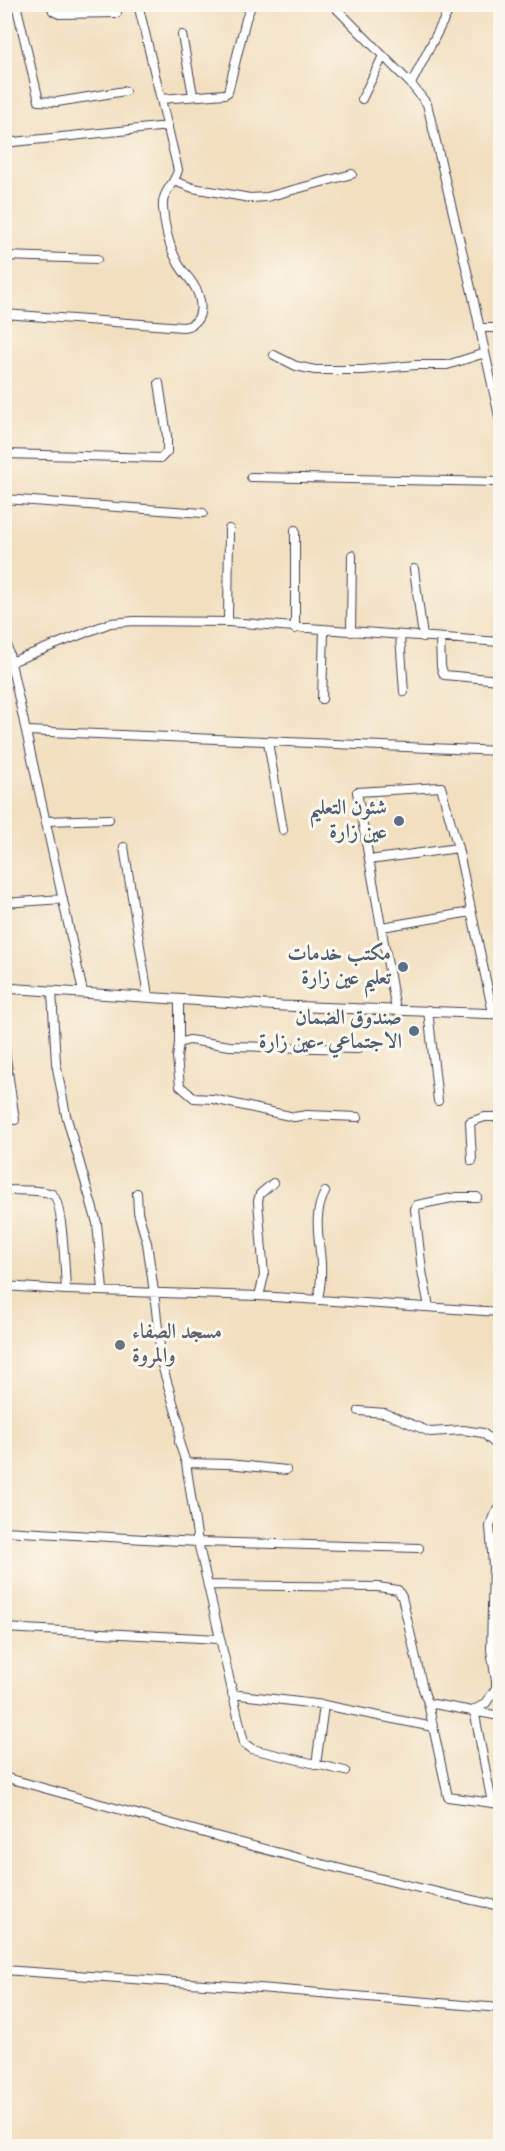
<svg xmlns="http://www.w3.org/2000/svg" width="505" height="2151" font-family="'Sorts Mill Goudy',Amiri,serif">
	<style>
		.lines { fill: none; stroke-linecap: round; stroke-linejoin: round }
		.minor-casing { stroke: #413e4f; stroke-width: 10 }
		.tertiary-casing { stroke: #413e4f; stroke-width: 11 }
		.minor { stroke: #fff; stroke-width: 8 }
		.tertiary { stroke: #fff; stroke-width: 9 }
		.service-dot { fill: #5c6f8a; stroke: #fbf7ec; stroke-width: 2 }
		.worship-dot { fill: #6b7280; stroke: #fbf7ec; stroke-width: 2 }
		.labels { text-anchor: middle; dominant-baseline: central; stroke-width: 6; stroke-linejoin: round; paint-order: stroke }
		.service-label { font-size: 21px; font-weight: bold; fill: #4e5e75; stroke: #fbf7ec; text-anchor: end }
		.worship-label { font-size: 21px; font-weight: bold; fill: #5b616d; stroke: #fbf7ec; text-anchor: start }
	</style>
	<rect width="100%" height="100%" fill="#fbf7ec"/>
	<filter id="ink" filterUnits="userSpaceOnUse"><feTurbulence type="fractalNoise" baseFrequency=".0167" numOctaves="2"/><feDisplacementMap in="SourceGraphic" scale="12" xChannelSelector="R" yChannelSelector="G"/><feConvolveMatrix kernelMatrix="1 2 1 2 8 2 1 2 1" color-interpolation-filters="sRGB"/></filter>
	<filter id="wash" filterUnits="userSpaceOnUse"><feTurbulence type="fractalNoise" baseFrequency=".008" numOctaves="4" result="noise"/><feDisplacementMap in="SourceGraphic" scale="24" xChannelSelector="R" yChannelSelector="G"/><feGaussianBlur stdDeviation="1.35" result="paint"/><feColorMatrix in="noise" values="0 0 0 0 0 0 0 0 0 0 0 0 0 0 0 0 0 1.4 0 .05"/><feComposite in="paint" operator="in"/></filter>
	<g filter="url(#wash)">
		<rect width="100%" height="100%" fill="#f2dfc0"/>
	</g>
	<g filter="url(#ink)">
		<g class="lines">
			<defs>
				<path id="minor" d="M 16,4 L 39,101 L 57,102 L 125,91
					M 51,4 L 53,11 L 59,14 L 117,13
					M 332,4 L 411,84 L 427,104 L 471,288 L 500,421
					M 182,35 L 193,95
					M 411,84 L 452,4
					M 161,99 L 225,94 L 228,92 L 246,19 L 252,4
					M 362,99 L 383,56
					M 4,143 L 168,126
					M 174,181 L 193,188 L 250,198 L 267,197 L 352,174
					M 4,256 L 97,259
					M 4,314 L 183,327 C 206,325 203,299 193,284 C 188,276 181,270 177,261 C 169,246 164,225 163,208 C 161,192 175,184 178,170 L 138,4
					M 479,328 L 500,328
					M 274,355 L 296,366 L 315,370 L 363,370 L 416,365 L 447,365 L 485,353
					M 4,454 L 161,458 L 167,452 L 167,436 L 159,383
					M 251,477 L 500,482
					M 4,499 L 203,513
					M 414,569 L 423,637
					M 228,622 L 229,529
					M 295,629 L 295,530
					M 4,631 L 83,992
					M 351,632 L 352,555
					M 400,636 L 404,692
					M 440,638 L 441,667 L 444,675 L 500,680
					M 11,662 L 110,623 L 135,621 L 228,622 L 500,642
					M 322,699 L 324,630
					M 27,731 L 500,751
					M 268,742 L 283,830
					M 46,821 L 109,819
					M 124,847 L 148,996
					M 369,860 L 458,848
					M 4,903 L 63,899
					M 382,927 L 471,912
					M 52,991 L 56,1063 L 66,1115 L 97,1223 L 103,1290
					M 396,1010 L 357,792 L 441,787 L 458,848 L 493,1013
					M 428,1010 L 438,1101
					M 4,1028 L 6,1058 L 15,1120
					M 179,1043 L 179,1000
					M 358,1117 L 307,1115 L 294,1117 L 213,1099 L 194,1098 L 180,1086 L 177,1058 L 179,1043 L 189,1040 L 230,1046 L 358,1049
					M 472,1161 L 470,1122 L 485,1117 L 500,1117
					M 4,1190 C 19,1191 38,1189 52,1194 C 63,1199 65,1275 66,1290
					M 137,1193 L 138,1212 L 147,1243 L 154,1292 L 162,1365 L 180,1426 L 179,1442 L 186,1463 L 198,1542 L 244,1743 L 252,1749 L 345,1771
					M 4,1286 L 66,1290 L 259,1296 L 500,1312
					M 259,1296 L 264,1276 L 258,1201 L 260,1194 L 273,1183
					M 318,1300 C 319,1292 321,1284 321,1276 C 323,1247 310,1220 325,1192
					M 429,1307 L 422,1271 L 415,1209 L 417,1205 L 457,1197 L 477,1197
					M 359,1411 L 385,1413 L 430,1432 L 463,1430 L 483,1433 L 493,1442 L 500,1443
					M 186,1463 L 228,1464 L 286,1470
					M 4,1531 L 198,1542 L 419,1548
					M 208,1585 L 378,1587 L 398,1590 L 402,1597 L 423,1689 L 428,1703 L 500,1716
					M 4,1628 L 219,1639
					M 232,1694 L 324,1705 L 433,1727
					M 428,1703 L 448,1797 L 500,1804
					M 474,1710 L 486,1703 L 496,1688 L 496,1681 L 491,1650 L 493,1566 L 490,1526 L 493,1517 L 500,1507
					M 474,1710 L 492,1803
					M 316,1765 L 324,1705
					M 4,1777 C 169,1823 333,1871 500,1906
					M 4,1970 L 247,1987 L 500,2008"/>
				<path id="tertiary" d="M 4,988 L 283,1006 L 500,1014"/>
			</defs>
			<use href="#minor" class="minor-casing"/>
			<use href="#tertiary" class="tertiary-casing"/>
			<use href="#minor" class="minor"/>
			<use href="#tertiary" class="tertiary"/>
		</g>
	</g>
	<g class="service-dot">
		<circle cx="399" cy="821" r="6"/>
		<circle cx="403" cy="967" r="6"/>
		<circle cx="414" cy="1031" r="6"/>
	</g>
	<circle class="worship-dot" cx="120" cy="1345" r="6"/>
	<g class="labels">
		<g class="service-label">
			<text x="387" y="809">شئون التعليم<tspan x="387" dy="24">عين زارة</tspan></text>
			<text x="391" y="955">مكتب خدمات<tspan x="391" dy="24">تعليم عين زارة</tspan></text>
			<text x="402" y="1019">صندوق الضمان<tspan x="402" dy="24">الاجتماعي -عين زارة</tspan></text>
		</g>
		<g class="worship-label">
			<text x="132" y="1333">مسجد الصفاء<tspan x="132" dy="24">والمروة</tspan></text>
		</g>
	</g>
	<rect width="505" height="2151" fill="none" stroke="#fbf7ec" stroke-width="24"/>
</svg>
